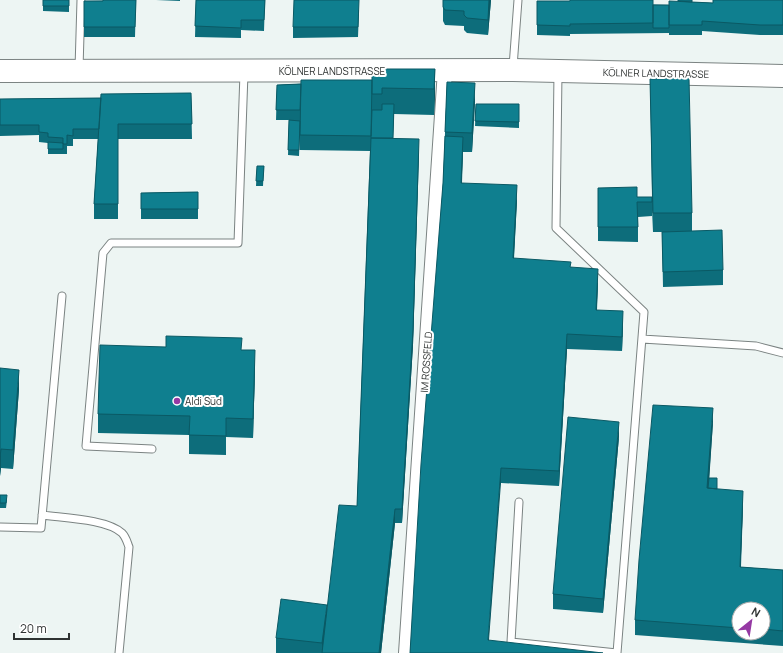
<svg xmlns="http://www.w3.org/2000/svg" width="783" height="653" font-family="Manrope,sans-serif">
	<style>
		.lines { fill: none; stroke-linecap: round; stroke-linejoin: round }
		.lane-casing { stroke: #7b8382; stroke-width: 9 }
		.street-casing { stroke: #7b8382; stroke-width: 16 }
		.primary-casing { stroke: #7b8382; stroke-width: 24 }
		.lane { stroke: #fff; stroke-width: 7 }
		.street { stroke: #fff; stroke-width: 14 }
		.primary { stroke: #fff; stroke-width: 22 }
		.wall { fill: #0d6d7b; fill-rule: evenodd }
		.shaded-wall { fill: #0a5964 }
		.building { fill: #0f7f8f; stroke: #0a5964 }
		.poi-dot { fill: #9539a3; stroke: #fff; stroke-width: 1.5 }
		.labels { text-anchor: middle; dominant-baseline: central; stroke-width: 4; stroke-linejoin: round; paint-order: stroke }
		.street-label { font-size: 10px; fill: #2e3231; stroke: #fff }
		.poi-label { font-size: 10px; fill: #2e3231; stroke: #fff; text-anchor: start }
	</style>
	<rect width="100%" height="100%" fill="#edf5f3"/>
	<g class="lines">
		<defs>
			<path id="lane" d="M 513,67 L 518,0
				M 79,69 L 81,0
				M 642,339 L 756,346 L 783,353
				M 152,449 L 86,446 L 103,253 L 111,243 L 238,243 L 244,73
				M 519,502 L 511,642 L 617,653 L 644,312 L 556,228 L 558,73
				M 42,515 C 63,518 107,519 122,533 C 126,537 127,542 129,547 L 119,653
				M 0,527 L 41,528 L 62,296"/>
			<path id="street" d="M 406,653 L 445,70"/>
			<path id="primary" d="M 0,71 L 513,70 L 783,76"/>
		</defs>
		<use href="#lane" class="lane-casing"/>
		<use href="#street" class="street-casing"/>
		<use href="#primary" class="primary-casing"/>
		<use href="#lane" class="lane"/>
		<use href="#street" class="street"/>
		<use href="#primary" class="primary"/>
	</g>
	<path class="wall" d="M 43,0 L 69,0 L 69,12 L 43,11 Z
		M 136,0 L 135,37 L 84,37 L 84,1 Z
		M 156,0 L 180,0 L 180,1 Z
		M 196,0 L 265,0 L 264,31 L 241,30 L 241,38 L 195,37 Z
		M 491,0 L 488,35 L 467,33 L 464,30 L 464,26 L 445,25 L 443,21 L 443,7 Z
		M 783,0 L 783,35 L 760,35 L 702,31 L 702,35 L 669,35 L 669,14 L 669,33 L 570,34 L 570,36 L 537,35 L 537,1 L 669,5 L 692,2 L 713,3 Z
		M 359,10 L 358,37 L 293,38 L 293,27 Z
		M 435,69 L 435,95 L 434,115 L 394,114 L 393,138 L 419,154 L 413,345 L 402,523 L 395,523 L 381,653 L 276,653 L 276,638 L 327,614 L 357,506 L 370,151 L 300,150 L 300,132 L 299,156 L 288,155 L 289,120 L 276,120 L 277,85 L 372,80 Z
		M 650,79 L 692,213 L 692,231 L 723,270 L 723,285 L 663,287 L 662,232 L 653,232 L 652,210 L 652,216 L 638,217 L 638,242 L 598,241 L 598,188 L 637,197 L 652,197 Z
		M 447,82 L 475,102 L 472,152 L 463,152 L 462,183 L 517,200 L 514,259 L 571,267 L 598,283 L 597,310 L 623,326 L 622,351 L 567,349 L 559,486 L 501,483 L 410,653 L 443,183 Z
		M 191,93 L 192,139 L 118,139 L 118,219 L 94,219 L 94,204 L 98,139 L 73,139 L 73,146 L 67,146 L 67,154 L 63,154 L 63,153 L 63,154 L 48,154 L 48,143 L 39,142 L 39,135 L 0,136 L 0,99 L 101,98 Z
		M 476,104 L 519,104 L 519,128 L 475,126 Z
		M 257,166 L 264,166 L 263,186 L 256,186 Z
		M 198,192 L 198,219 L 141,219 L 141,193 Z
		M 242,350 L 255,369 L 253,438 L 226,437 L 226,455 L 189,454 L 189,435 L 98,433 L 98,414 Z
		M 0,368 L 19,389 L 13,469 L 1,468 L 0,476 Z
		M 713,422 L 709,478 L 717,489 L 743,506 L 741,567 L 783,570 L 783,646 L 635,635 L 635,620 ZM 739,609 L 763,609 L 763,633 L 739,633 Z
		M 619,437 L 603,613 L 553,609 L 553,594 Z
		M 0,495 L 7,500 L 6,508 L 0,508 Z"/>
	<path class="shaded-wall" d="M 489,0 L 491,0 L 488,35 L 488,20 Z
		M 435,69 L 435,95 L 434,115 L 434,89 Z
		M 475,83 L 475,102 L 472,152 L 472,133 Z
		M 463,137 L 463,151 L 461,198 L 461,183 Z
		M 419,139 L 413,345 L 402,523 L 402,509 Z
		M 517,185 L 517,200 L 513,273 L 513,258 Z
		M 598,269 L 598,283 L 596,325 L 596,310 Z
		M 623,311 L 623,326 L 622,351 L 622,337 Z
		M 567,334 L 567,349 L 559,486 L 559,471 Z
		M 255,350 L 255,369 L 253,438 L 253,419 Z
		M 19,370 L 19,389 L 13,469 L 13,450 Z
		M 713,408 L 713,422 L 708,498 L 707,488 Z
		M 619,422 L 619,437 L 603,613 L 603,599 Z
		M 1,449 L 1,468 L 0,476 L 0,457 Z
		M 501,468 L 501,483 L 488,653 L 488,640 Z
		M 743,491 L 743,506 L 740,581 L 740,567 Z
		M 395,509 L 395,523 L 381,653 L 379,653 Z
		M 327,605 L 327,631 L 322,653 L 322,643 Z"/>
	<path class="building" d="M 43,0 L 69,0 L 69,6 L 43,6 Z
		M 103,0 L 136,0 L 135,27 L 84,27 L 84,1 L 103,1 Z
		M 196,0 L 265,0 L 264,20 L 241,20 L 241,28 L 195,26 Z
		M 294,0 L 359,0 L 358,27 L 293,27 Z
		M 443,0 L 489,0 L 488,20 L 467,18 L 464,15 L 464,11 L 445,10 L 443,7 Z
		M 570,0 L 653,0 L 653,23 L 570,24 L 570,26 L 537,25 L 537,1 L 570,1 Z
		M 678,0 L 692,0 L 692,2 L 678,1 Z
		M 713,0 L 783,0 L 783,25 L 760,25 L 702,21 L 702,25 L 669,25 L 669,1 L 713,3 Z
		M 653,5 L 669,5 L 669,28 L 653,28 Z
		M 372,69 L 435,69 L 434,89 L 382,88 L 382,94 L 372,94 Z
		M 689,78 L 692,213 L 653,213 L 650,79 Z
		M 301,80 L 372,80 L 371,136 L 300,135 Z
		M 447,82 L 475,83 L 472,133 L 445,132 Z
		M 301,84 L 300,110 L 276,110 L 277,85 Z
		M 191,93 L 192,124 L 118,124 L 118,204 L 94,204 L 101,94 Z
		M 101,98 L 99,129 L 73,129 L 73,136 L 67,135 L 67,144 L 63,144 L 63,138 L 48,137 L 48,133 L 39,132 L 39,125 L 0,125 L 0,99 Z
		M 382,104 L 394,104 L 393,138 L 371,138 L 372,110 L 382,110 Z
		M 476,104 L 519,104 L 519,122 L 475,121 Z
		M 289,120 L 300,121 L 299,150 L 288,150 Z
		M 445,136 L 463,137 L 461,183 L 517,185 L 513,258 L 571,262 L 570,267 L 598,269 L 596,310 L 623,311 L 622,337 L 567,334 L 559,471 L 501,468 L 488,640 L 603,653 L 410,653 L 421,464 L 443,183 Z
		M 371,138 L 419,139 L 413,330 L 402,509 L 395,509 L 379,653 L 322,653 L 339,505 L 357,506 Z
		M 48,142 L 63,143 L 63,149 L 48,149 Z
		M 257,166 L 264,166 L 263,181 L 256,181 Z
		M 637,187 L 637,197 L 652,197 L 652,202 L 637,202 L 638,227 L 598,227 L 598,188 Z
		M 198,192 L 198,209 L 141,209 L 141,193 Z
		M 722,230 L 723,270 L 663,272 L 662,232 Z
		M 166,336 L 242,338 L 241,350 L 255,350 L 253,419 L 226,418 L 226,436 L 189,435 L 190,416 L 98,414 L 100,345 L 166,347 Z
		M 0,368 L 19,370 L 13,450 L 1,449 L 0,457 Z
		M 653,405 L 713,408 L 707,488 L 743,491 L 740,567 L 783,570 L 783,631 L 763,629 L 763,609 L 739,609 L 739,628 L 635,620 L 639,560 Z
		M 568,417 L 619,422 L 603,599 L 553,594 Z
		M 709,478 L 717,478 L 717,489 L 708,488 Z
		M 0,495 L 7,495 L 6,503 L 0,503 Z
		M 281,599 L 327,605 L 322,643 L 276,638 Z"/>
	<circle class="poi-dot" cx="177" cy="401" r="4"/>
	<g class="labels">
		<g class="street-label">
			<text x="332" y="71">KÖLNER LANDSTRASSE</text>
			<text transform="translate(656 73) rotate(1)">KÖLNER LANDSTRASSE</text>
			<text transform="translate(426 362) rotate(-86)">IM ROSSFELD</text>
		</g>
		<g class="poi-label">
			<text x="185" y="401">Aldi Süd</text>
		</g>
	</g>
	<g transform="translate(751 621) rotate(30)"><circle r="19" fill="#ffffff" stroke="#abadad"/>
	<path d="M0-3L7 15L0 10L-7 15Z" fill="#9539a3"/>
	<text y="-6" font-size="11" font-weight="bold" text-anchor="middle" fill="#2e3231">N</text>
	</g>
	<path d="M14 633v6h55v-6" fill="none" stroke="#2e3231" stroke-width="2"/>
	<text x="20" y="633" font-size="12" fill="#2e3231" stroke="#ffffff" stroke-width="3" paint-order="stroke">20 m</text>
</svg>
